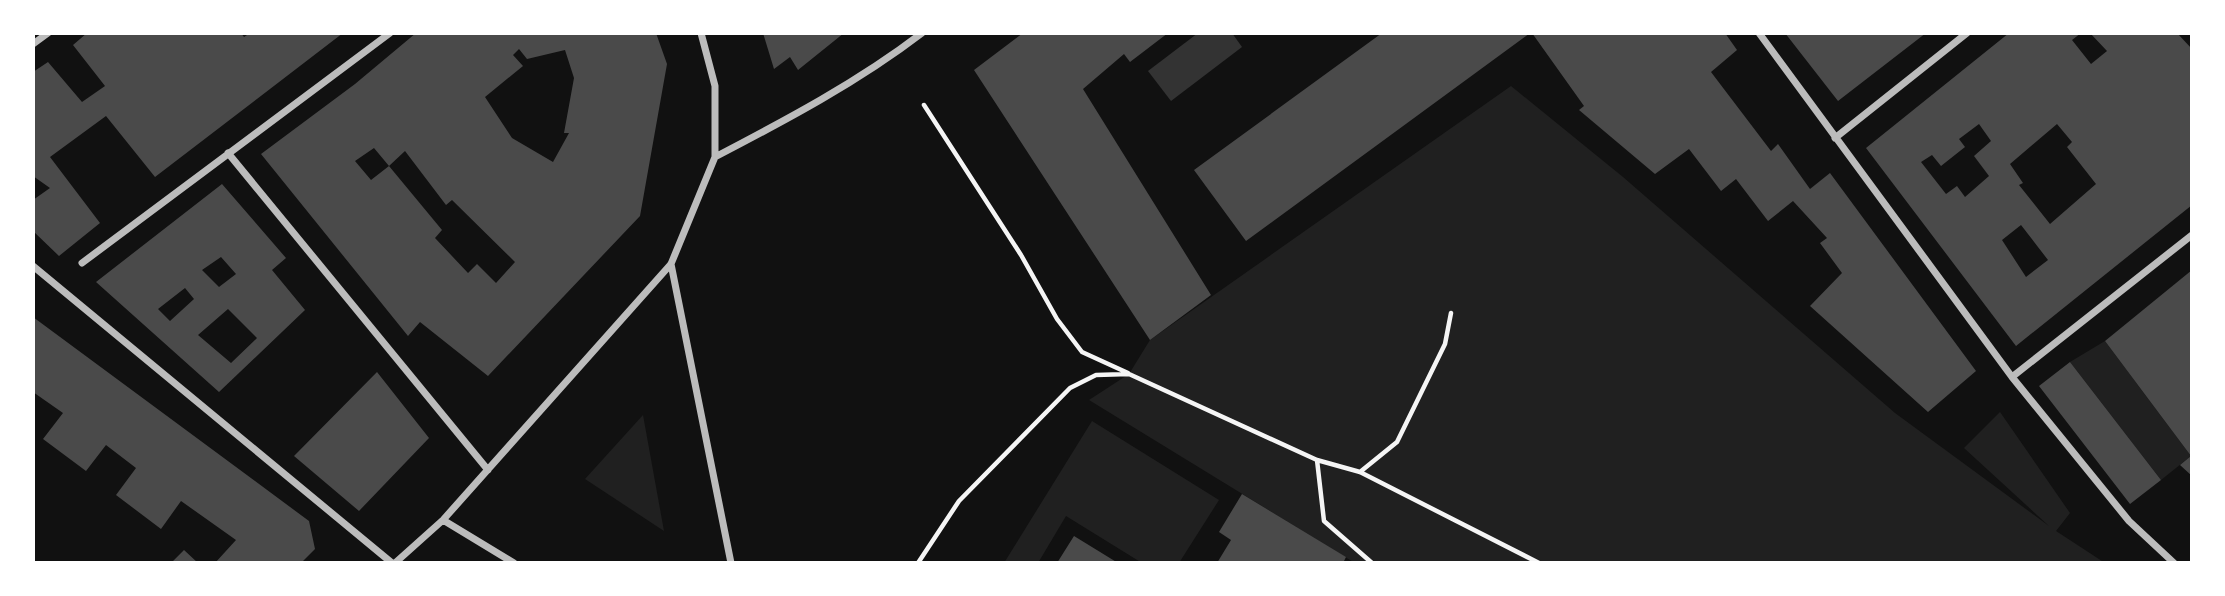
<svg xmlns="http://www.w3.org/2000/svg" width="2225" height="596" font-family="'Varela Round',sans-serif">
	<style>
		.green { fill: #202020 }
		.water { fill: #333 }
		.building { fill: #4a4a4a; fill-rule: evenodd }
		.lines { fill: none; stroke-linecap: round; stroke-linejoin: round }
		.path { stroke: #f5f5f5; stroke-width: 4.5 }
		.minor { stroke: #bcbcbc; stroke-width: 7 }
	</style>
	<rect width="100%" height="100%" fill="#111"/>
	<path class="green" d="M 1511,86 L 1623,177 L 1895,413 L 2049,526 L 1964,448 L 2000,412 L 2070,513 L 2056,531 L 2105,563 L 1355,563 L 1089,400 L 1129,374 L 1150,340 Z
		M 2105,341 L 2191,456 L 2161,480 L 2070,362 Z
		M 643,415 L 664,531 L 585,479 Z
		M 1092,421 L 1219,500 L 1179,563 L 1142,563 L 1066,516 L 1038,563 L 1004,563 Z"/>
	<path class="water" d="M 1198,33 L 1232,33 L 1242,47 L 1171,101 L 1148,71 Z"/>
	<path class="building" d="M 87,33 L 241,33 L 244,37 L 250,33 L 343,33 L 155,177 L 106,116 L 50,157 L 100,223 L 59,256 L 33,231 L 33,200 L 50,188 L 33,176 L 33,72 L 48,62 L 82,102 L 105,86 L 73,45 Z
		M 416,33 L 656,33 L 667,64 L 640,216 L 488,376 L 420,322 L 408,336 L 261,154 L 355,84 ZM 519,49 L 527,59 L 565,50 L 574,78 L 564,133 L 569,133 L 553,162 L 512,138 L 485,97 L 523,66 L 513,55 ZM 374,148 L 389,166 L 405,151 L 446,205 L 452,200 L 515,262 L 496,283 L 477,264 L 468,273 L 435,238 L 442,230 L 389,166 L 371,180 L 355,161 Z
		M 763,33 L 844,33 L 798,70 L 790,57 L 774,69 Z
		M 1023,33 L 1168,33 L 1130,62 L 1124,54 L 1083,89 L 1211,295 L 1150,340 L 974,70 Z
		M 1382,33 L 1530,33 L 1246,241 L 1194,170 Z
		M 1532,33 L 1725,33 L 1737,50 L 1711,72 L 1771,151 L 1778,144 L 1810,189 L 1830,173 L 1976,371 L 1928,412 L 1810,306 L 1842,273 L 1820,243 L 1827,238 L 1793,201 L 1768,221 L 1736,179 L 1721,191 L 1689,149 L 1655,174 L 1579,110 L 1584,106 Z
		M 1785,33 L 1926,33 L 1838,101 Z
		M 2009,33 L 2081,33 L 2072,40 L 2091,64 L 2107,51 L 2090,33 L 2177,33 L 2192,49 L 2192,205 L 2016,346 L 1866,148 ZM 1979,124 L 1991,141 L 1974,156 L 1989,176 L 1965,197 L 1957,186 L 1946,194 L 1921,162 L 1932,155 L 1941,166 L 1965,147 L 1959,139 ZM 2057,124 L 2072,142 L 2067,147 L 2096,184 L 2050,224 L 2019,185 L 2023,183 L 2010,164 ZM 2021,225 L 2048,260 L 2026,277 L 2002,240 Z
		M 222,184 L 286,258 L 272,270 L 305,310 L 219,392 L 96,282 ZM 221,257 L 236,274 L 219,287 L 202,270 ZM 185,288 L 194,299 L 170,321 L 158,309 ZM 228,309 L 257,338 L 231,363 L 198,335 Z
		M 2192,270 L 2192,476 L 2180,465 L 2191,456 L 2105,341 Z
		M 33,317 L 309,521 L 315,549 L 301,563 L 215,563 L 236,540 L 181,501 L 161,529 L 116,495 L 136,468 L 106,445 L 86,471 L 43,439 L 63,413 L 33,392 Z
		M 2070,362 L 2161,480 L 2130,504 L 2039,386 Z
		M 377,372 L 429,438 L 359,511 L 294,456 Z
		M 1242,494 L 1346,557 L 1343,563 L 1217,563 L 1231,540 L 1219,532 Z
		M 1074,536 L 1118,563 L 1057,563 Z
		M 184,550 L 198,563 L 171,563 Z"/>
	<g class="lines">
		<path class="path" d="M 924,105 L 1021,255 L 1057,319 L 1082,352 L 1128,373
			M 1317,460 L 1324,521 L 1372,563
			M 1360,472 L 1397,442 L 1445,344 L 1451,313
			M 918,563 L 959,501 L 1070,388 L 1096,375 L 1129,374 L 1317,460 L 1360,472 L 1539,563"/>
		<path class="minor" d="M 701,33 L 715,86 L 715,157
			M 1759,33 L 2012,377 L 2129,521 L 2174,563
			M 33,44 L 48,33
			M 1835,138 L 1967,33
			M 228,153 L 488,470
			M 82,263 L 390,33
			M 671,264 L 731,563
			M 33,266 L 392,563
			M 2012,377 L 2192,235
			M 443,520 L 514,563
			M 395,563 L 443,520 L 671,264 L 715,157 C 786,120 858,82 922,33"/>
	</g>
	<rect width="2225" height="596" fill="none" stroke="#ffffff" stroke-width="70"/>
</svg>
